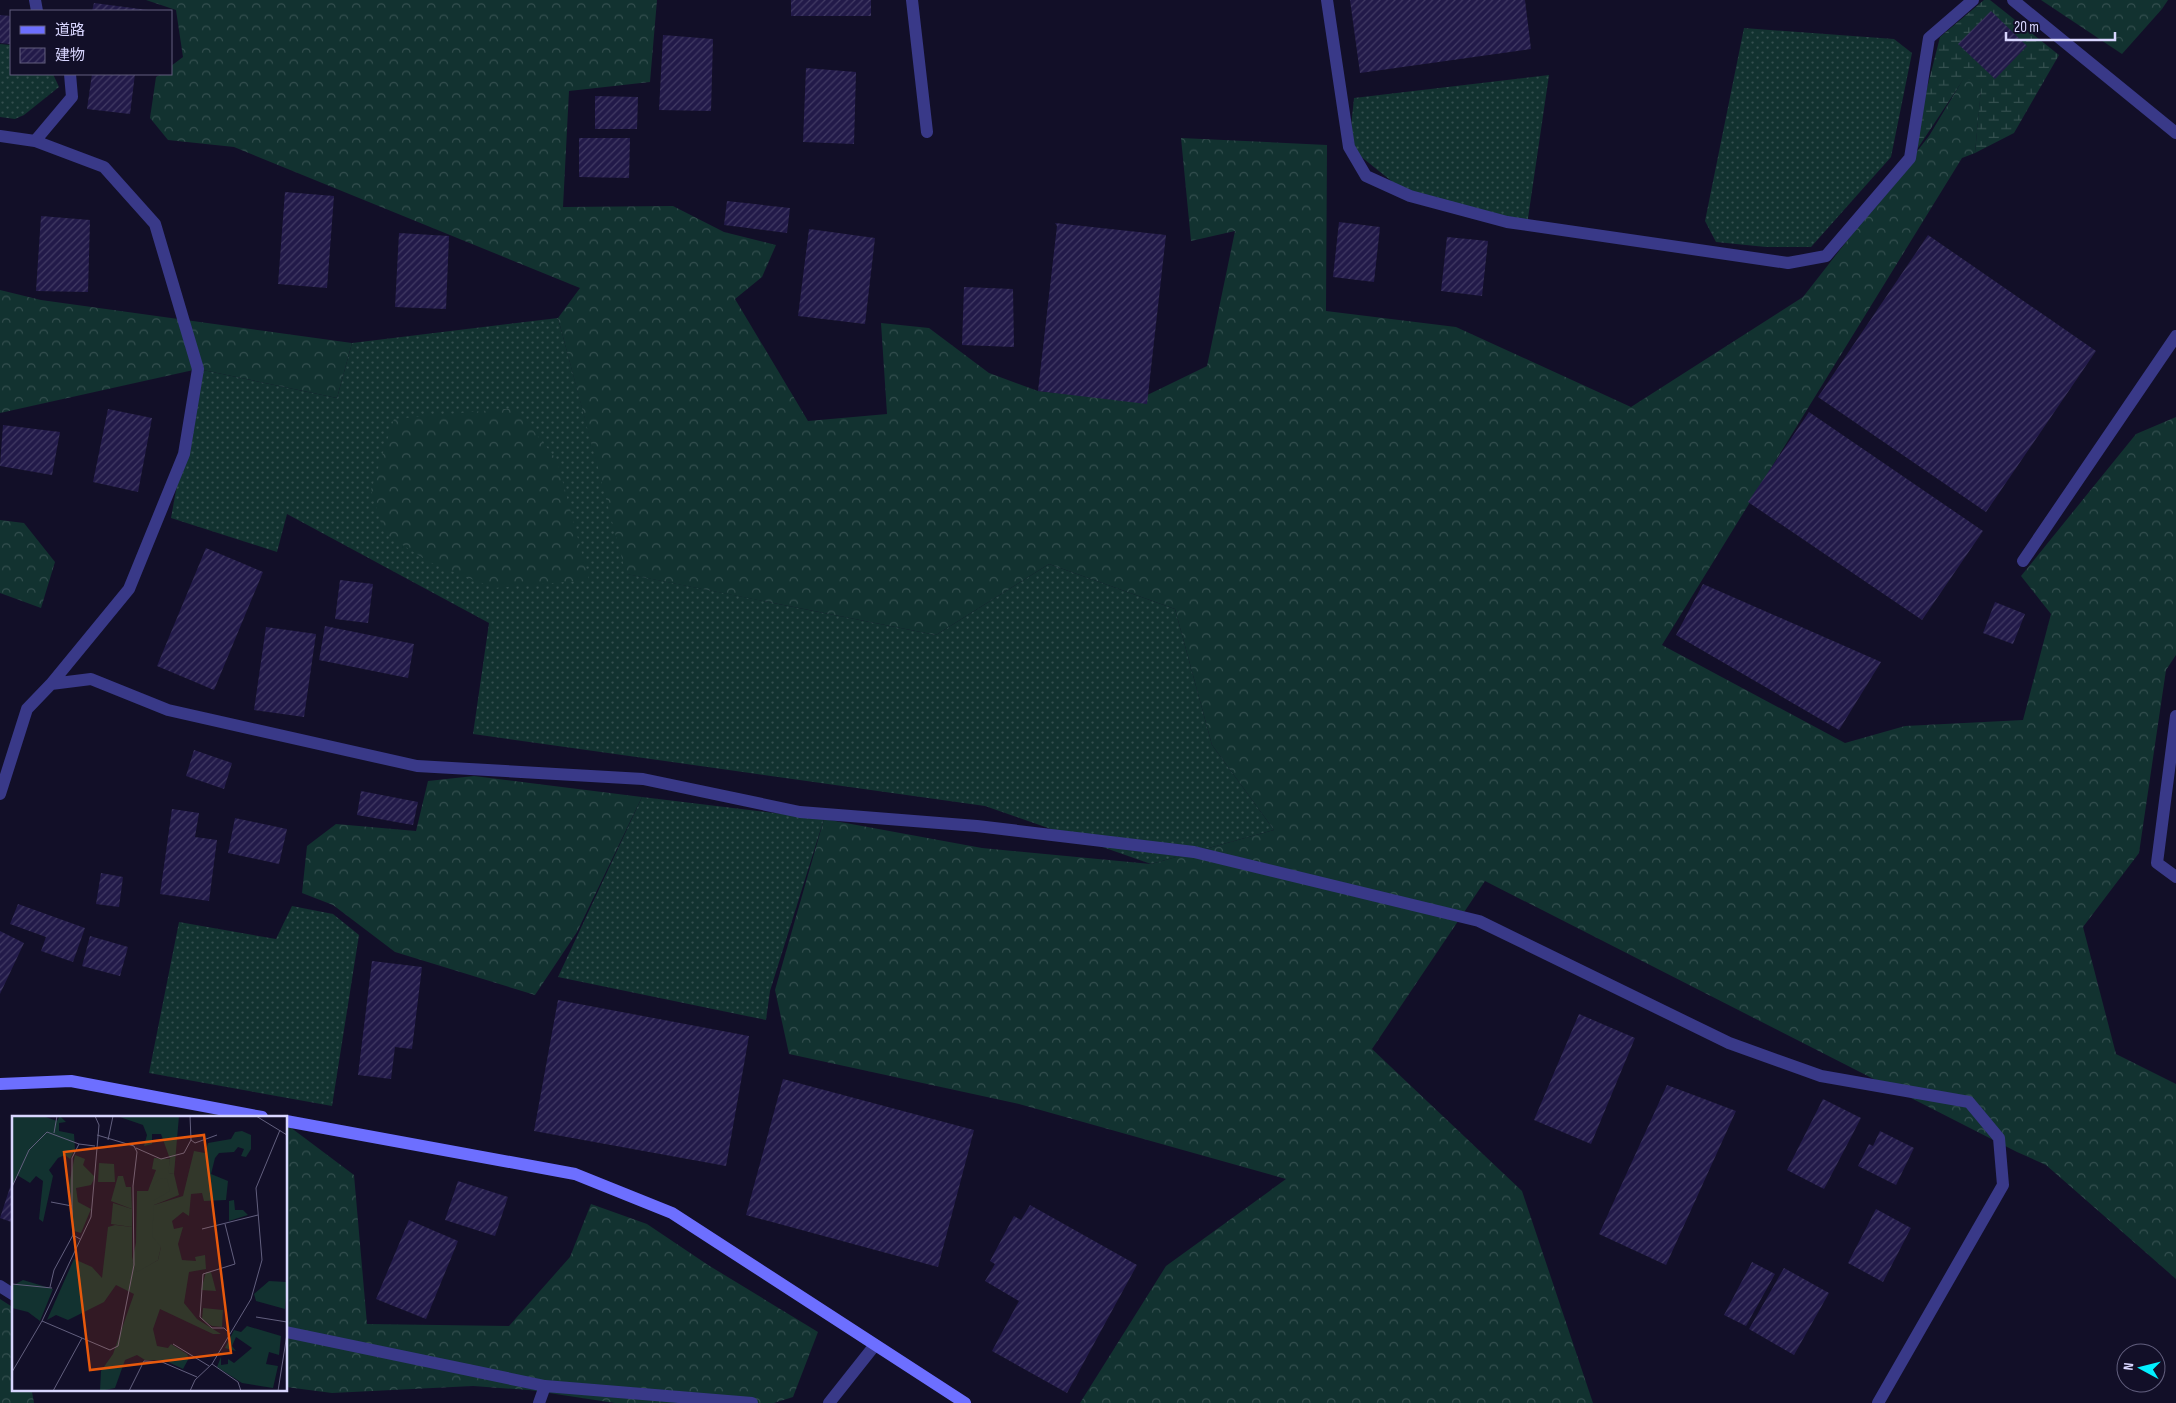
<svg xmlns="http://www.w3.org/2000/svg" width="2176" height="1403" font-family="'Sofia Sans Condensed','Noto Sans JP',sans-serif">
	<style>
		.grass { fill: url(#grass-dots) }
		.forest { fill: url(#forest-crowns) }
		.wetland { fill: url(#wetland-marsh) }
		.building { fill: url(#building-hatch) }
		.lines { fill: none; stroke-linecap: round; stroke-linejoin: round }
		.lane { stroke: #393988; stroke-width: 12 }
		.street { stroke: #393988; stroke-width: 12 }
		.secondary { stroke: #6d6fff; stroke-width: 12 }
		.inset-road { fill: none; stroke: #625f7e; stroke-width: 1 }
		.view { fill: #e8590c; fill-opacity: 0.15; stroke: #e8590c; stroke-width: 2.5 }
		.inset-edge { fill: none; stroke: #d9d6ff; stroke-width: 2.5 }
	</style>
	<defs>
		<pattern id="grass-dots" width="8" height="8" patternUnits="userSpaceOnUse" patternTransform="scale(1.25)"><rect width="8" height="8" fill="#123230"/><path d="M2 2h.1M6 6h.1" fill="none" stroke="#344f4f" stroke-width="1.8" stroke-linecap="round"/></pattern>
		<pattern id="forest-crowns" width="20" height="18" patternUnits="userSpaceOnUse" patternTransform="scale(1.25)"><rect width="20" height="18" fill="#123230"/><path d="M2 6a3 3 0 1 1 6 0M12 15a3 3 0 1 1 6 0" fill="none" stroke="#344f4f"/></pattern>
		<pattern id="wetland-marsh" width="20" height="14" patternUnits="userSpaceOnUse" patternTransform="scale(1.25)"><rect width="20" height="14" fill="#123230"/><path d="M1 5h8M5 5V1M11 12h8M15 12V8" fill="none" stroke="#344f4f"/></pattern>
		<pattern id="building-hatch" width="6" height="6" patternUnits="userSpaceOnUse" patternTransform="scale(1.25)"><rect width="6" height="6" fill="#221a49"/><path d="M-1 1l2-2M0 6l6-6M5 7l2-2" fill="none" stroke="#423b64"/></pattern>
	</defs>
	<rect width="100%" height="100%" fill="#120f28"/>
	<path class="grass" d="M 1744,28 L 1894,39 L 1912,53 L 1891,157 L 1811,247 L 1766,247 L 1716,242 L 1705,221 Z
		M 0,44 L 11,45 L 11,74 L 53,74 L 59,87 L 24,115 L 15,119 L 0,117 Z
		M 1549,75 L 1527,225 L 1410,196 L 1349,147 L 1354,98 Z
		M 558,318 L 627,574 L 936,635 L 1049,564 L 1175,609 L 1212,745 L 1274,830 L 1151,864 L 985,806 L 473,734 L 489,623 L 287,514 L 277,552 L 171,518 L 198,369 L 337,398 L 352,343 Z
		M 642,797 L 824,819 L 770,991 L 766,1020 L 558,977 Z
		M 292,906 L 333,914 L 359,935 L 332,1106 L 149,1073 L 179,922 L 276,939 Z"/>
	<path class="forest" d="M 146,0 L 657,0 L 650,82 L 569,91 L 563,207 L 673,206 L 724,232 L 776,245 L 762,277 L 735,299 L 808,421 L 887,414 L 881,323 L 929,328 L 989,373 L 1038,391 L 1135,401 L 1207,366 L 1235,231 L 1191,241 L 1181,138 L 1327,145 L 1326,311 L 1456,327 L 1631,407 L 1803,297 L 1929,136 L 1968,71 L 1982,80 L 1975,153 L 1962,158 L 1662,645 L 1845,743 L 1905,726 L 2023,720 L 2051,614 L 2021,576 L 2136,434 L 2176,417 L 2176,655 L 2166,670 L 2139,853 L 2083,927 L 2116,1054 L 2176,1084 L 2176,1279 L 2046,1165 L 2017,1152 L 1485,881 L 1372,1049 L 1522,1191 L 1593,1403 L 1080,1403 L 1166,1266 L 1286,1179 L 1019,1104 L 789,1054 L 775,990 L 824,819 L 982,848 L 1151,864 L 1274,830 L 1212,745 L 1175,609 L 1049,564 L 936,635 L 626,574 L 558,318 L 580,288 L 234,147 L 168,140 L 150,118 L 156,77 L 161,74 L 171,74 L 171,66 L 183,57 L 176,10 Z
		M 2041,0 L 2168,0 L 2162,9 L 2122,54 Z
		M 0,290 L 41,300 L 352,343 L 337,398 L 198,369 L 0,413 Z
		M 515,408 L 557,460 L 589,580 L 494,588 L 429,562 L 384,533 L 371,490 L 394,419 Z
		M 0,520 L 24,523 L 55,562 L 41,608 L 0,593 Z
		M 474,776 L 642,797 L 577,932 L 535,995 L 395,952 L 333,905 L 302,893 L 307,846 L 336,824 L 416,831 L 428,781 Z
		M 286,1124 L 354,1175 L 367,1324 L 509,1326 L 570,1257 L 591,1204 L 647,1224 L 708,1265 L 818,1332 L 793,1397 L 774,1403 L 615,1403 L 529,1390 L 473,1386 L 332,1393 L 286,1387 Z
		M 0,1299 L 14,1308 L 14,1389 L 35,1389 L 32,1392 L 34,1403 L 0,1403 Z"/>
	<path class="wetland" d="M 1984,0 L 1990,0 L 2059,55 L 2014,133 L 1975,153 L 1981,88 L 1965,77 L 1908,163 L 1940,37 Z"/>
	<path class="building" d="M 791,0 L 871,0 L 871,16 L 791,16 Z
		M 1350,0 L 1525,0 L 1531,49 L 1360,73 Z
		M 94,3 L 148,10 L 148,11 L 92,11 Z
		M 1991,11 L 2027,46 L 1995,79 L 1958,44 Z
		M 0,15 L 11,16 L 10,44 L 0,43 Z
		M 663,35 L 713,39 L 711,111 L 659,110 Z
		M 806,68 L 856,72 L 854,144 L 803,142 Z
		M 92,74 L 135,74 L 130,114 L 87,109 Z
		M 595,96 L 638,97 L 637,129 L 595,129 Z
		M 579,138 L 630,138 L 629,178 L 579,177 Z
		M 285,192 L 334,196 L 327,288 L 278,284 Z
		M 727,201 L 790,208 L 787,233 L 724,225 Z
		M 41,216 L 90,220 L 88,292 L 36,291 Z
		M 1339,222 L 1380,227 L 1374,282 L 1333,277 Z
		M 1055,223 L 1166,235 L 1147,404 L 1038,391 L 1057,226 Z
		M 809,229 L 875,238 L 865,324 L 798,316 Z
		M 399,233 L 449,236 L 446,309 L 395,307 Z
		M 1928,235 L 2096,351 L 1986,512 L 1818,397 Z
		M 1447,237 L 1488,241 L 1482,296 L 1441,291 Z
		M 964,287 L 1013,289 L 1014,347 L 962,345 Z
		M 108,409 L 152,418 L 138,492 L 93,482 Z
		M 1809,412 L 1983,531 L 1922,620 L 1748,502 Z
		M 3,425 L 60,432 L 52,475 L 0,466 Z
		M 206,548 L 263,572 L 214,690 L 157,666 Z
		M 340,580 L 373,584 L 368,623 L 335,619 Z
		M 1703,584 L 1881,662 L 1839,730 L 1676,635 Z
		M 1995,602 L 2025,614 L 2013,644 L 1983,633 Z
		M 325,626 L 414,644 L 408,678 L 319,660 Z
		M 266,627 L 316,634 L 304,717 L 254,710 Z
		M 194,750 L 232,763 L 224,789 L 186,776 Z
		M 361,791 L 418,802 L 413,825 L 357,815 Z
		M 172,809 L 199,813 L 195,837 L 217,840 L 209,901 L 160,894 Z
		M 235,818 L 287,829 L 279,864 L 228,853 Z
		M 101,873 L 123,877 L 119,907 L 96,904 Z
		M 18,904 L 85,928 L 73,962 L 41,951 L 46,937 L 10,924 Z
		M 0,931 L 24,943 L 0,994 Z
		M 90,936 L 128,947 L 120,976 L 82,966 Z
		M 372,961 L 422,967 L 412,1049 L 395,1047 L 391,1079 L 358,1075 Z
		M 558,1000 L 749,1036 L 726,1166 L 534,1131 Z
		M 1579,1014 L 1635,1038 L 1591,1144 L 1534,1120 Z
		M 783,1079 L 974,1130 L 938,1267 L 746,1215 Z
		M 1667,1085 L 1736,1111 L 1666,1265 L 1599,1234 Z
		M 1823,1099 L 1861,1118 L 1824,1189 L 1787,1170 Z
		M 1880,1131 L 1914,1148 L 1896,1185 L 1858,1166 L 1869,1144 L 1873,1146 Z
		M 13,1178 L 14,1178 L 14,1223 L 0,1218 Z
		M 458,1181 L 508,1197 L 495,1236 L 445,1220 Z
		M 1030,1205 L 1137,1265 L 1067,1393 L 992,1351 L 1019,1301 L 985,1281 L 995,1264 L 990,1261 L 1014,1216 L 1021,1220 Z
		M 1876,1209 L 1911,1228 L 1883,1282 L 1848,1263 Z
		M 409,1220 L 458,1241 L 426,1319 L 376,1299 Z
		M 1752,1262 L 1775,1274 L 1746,1326 L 1724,1315 Z
		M 1784,1268 L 1829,1293 L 1794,1355 L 1749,1329 Z"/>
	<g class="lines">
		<path class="lane" d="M 0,1286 L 14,1295
			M 286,1332 L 545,1386 L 539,1403
			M 545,1386 L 752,1403
			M 829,1403 L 875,1345"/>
		<path class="street" d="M 35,0 L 37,11
			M 912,0 L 927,132
			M 1327,0 L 1349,147 L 1366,176 L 1410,196 L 1507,222 L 1788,263 L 1826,256 L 1910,158 L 1929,38 L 1973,0
			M 2013,0 L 2176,133
			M 0,136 L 35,141 L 104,167 L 155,224 L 198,369 L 184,454 L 129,589 L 51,684
			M 35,141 L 72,97 L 70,74
			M 2023,561 L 2176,336
			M 2176,716 L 2157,863 L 2176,877
			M 0,794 L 27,709 L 51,684 L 91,679 L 168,710 L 417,766 L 643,779 L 800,812 L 977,826 L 1194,852 L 1479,921 L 1729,1043 L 1821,1076 L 1969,1102 L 1999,1138 L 2003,1185 L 1878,1403"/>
		<path class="secondary" d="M 0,1084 L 71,1081 L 262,1117
			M 286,1121 L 575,1174 L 672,1213 L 965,1403"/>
	</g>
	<g transform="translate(12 1116)">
		<rect width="275" height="275" fill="#120f28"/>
		<path d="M 142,42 L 158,43 L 157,57 L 162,58 L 167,79 L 142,89 L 149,131 L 146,144 L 125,157 L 120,145 L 124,127 L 125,75 L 136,75 L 144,54 L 140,53 ZM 87,47 L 102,48 L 103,66 L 86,66 ZM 222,84 L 223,94 L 231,94 L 236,99 L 217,105 L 217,85 ZM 101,87 L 120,93 L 120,111 L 99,108 ZM 194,156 L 199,156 L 204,175 L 189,174 ZM 191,192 L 211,194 L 210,211 L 200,210 L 190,203 Z" fill="#123230"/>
		<path d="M 0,0 L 31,0 L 45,5 L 48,0 L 54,6 L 47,7 L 47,15 L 62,18 L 63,33 L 58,43 L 53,39 L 46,42 L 37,54 L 41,60 L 31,106 L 27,103 L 31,65 L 24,60 L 18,67 L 5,59 L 0,71 ZM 105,0 L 167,0 L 162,58 L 156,57 L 158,43 L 149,18 L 140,18 L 140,28 L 132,30 L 135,19 L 131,9 ZM 230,15 L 239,19 L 239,33 L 234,41 L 229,40 L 232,33 L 226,31 L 222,36 L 207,37 L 203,42 L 199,58 L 216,65 L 214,84 L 192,85 L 190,77 L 179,78 L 177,100 L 171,96 L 160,105 L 162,113 L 171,111 L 166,128 L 170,144 L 184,145 L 183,141 L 193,139 L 194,153 L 177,156 L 172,187 L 185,203 L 209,218 L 201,218 L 148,193 L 141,213 L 145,230 L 156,232 L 159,228 L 175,238 L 177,242 L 171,253 L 152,244 L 133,244 L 125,239 L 113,244 L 103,272 L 88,275 L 89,255 L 101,238 L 122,178 L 104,169 L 92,186 L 56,204 L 44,199 L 35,204 L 62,143 L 80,151 L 90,162 L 96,111 L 103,109 L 120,111 L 120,145 L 125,156 L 146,144 L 149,131 L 140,120 L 142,89 L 171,80 L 182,35 L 193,37 L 196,27 L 219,23 L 223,16 ZM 63,39 L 73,43 L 71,49 L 83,61 L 79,69 L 64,72 L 66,86 L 79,93 L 69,117 L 62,115 L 57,69 ZM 106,60 L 111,60 L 114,71 L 119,71 L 120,93 L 99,85 ZM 148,62 L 155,63 L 158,75 L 141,85 L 141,69 ZM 11,164 L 41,173 L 28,205 L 16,196 L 0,192 L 0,170 ZM 257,165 L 275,166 L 273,193 L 244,185 L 242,178 ZM 235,210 L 269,220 L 267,239 L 257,236 L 254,248 L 266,250 L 261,272 L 230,267 L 205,251 L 209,241 L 209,249 L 216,248 L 216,243 L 222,247 L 240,232 L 224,221 L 220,230 L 224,235 L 213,232 L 222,214 L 229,216 Z" fill="#123230"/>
		<path class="inset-road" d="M 244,0 L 275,19M 42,17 L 45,0M 96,24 L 101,0M 179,24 L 183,27 L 205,19M 124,32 L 149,43 L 172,37 L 179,24 L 178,0M 0,71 L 17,34 L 35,16 L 67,28 L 83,30M 39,86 L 60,90 L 60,42 L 67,28M 60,90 L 61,119 L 68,123M 213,108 L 223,148 L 191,158 L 188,201 L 200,212 L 212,212 L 218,218M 190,113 L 246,99M 0,168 L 40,172M 38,171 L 42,154 L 61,119M 244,201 L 275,206M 30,205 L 98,234 L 106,230 L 122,149 L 121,70 L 125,36 L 122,30 L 85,19M 161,228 L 197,250M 200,248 L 226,266 L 229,275M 0,256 L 30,205 L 79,101 L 87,9 L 83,0M 41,275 L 70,222M 117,275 L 132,245 L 150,246 L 185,261M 178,275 L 183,264 L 200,248 L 239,183 L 250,144 L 244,72 L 268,14M 266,275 L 275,218"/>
		<path class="view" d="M 192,19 L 219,237 L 78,254 L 52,36 Z"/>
		<rect width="275" height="275" class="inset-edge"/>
	</g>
	<rect x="10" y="10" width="162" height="65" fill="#120f28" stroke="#625f7e"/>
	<rect x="20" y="26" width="25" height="8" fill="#6d6fff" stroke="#625f7e"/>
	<text x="55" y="35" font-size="15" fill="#d9d6ff">道路</text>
	<rect x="20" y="48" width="25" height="15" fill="url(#building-hatch)" stroke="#625f7e"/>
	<text x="55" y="60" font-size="15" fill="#d9d6ff">建物</text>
	<g transform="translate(2141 1368) rotate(277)"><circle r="24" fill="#120f28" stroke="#625f7e"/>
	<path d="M0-4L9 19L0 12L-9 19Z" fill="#02f0ff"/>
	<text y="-8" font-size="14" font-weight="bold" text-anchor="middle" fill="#d9d6ff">N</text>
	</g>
	<path d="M2006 32v8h109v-8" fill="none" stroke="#d9d6ff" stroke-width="2.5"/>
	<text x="2014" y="32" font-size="15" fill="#d9d6ff" stroke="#120f28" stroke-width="4" paint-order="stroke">20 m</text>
</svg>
